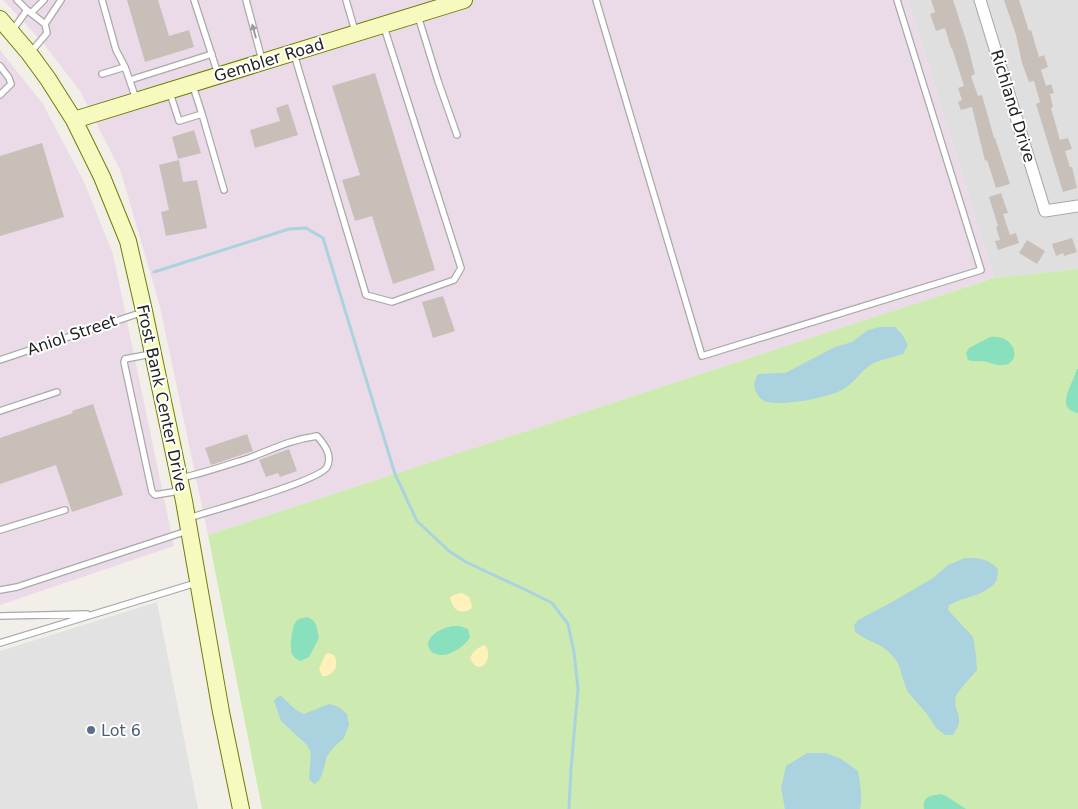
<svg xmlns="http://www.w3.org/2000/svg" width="1078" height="809" font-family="'DejaVu Sans',sans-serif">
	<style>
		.residential { fill: #e0dfdf }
		.industrial { fill: #ebdbe8 }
		.grass { fill: #cdebb0 }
		.sand { fill: #fff1ba }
		.pitch { fill: #88e0be }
		.parking { fill: #e2e2e2 }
		.water { fill: #aad3df }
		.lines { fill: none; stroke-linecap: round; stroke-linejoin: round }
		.stream { stroke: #aad3df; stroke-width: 3 }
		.building { fill: #c7bfb8 }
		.lane-casing { stroke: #a9a9a9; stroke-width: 8 }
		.street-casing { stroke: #a9a9a9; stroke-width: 13 }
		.secondary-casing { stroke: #707d05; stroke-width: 18 }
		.lane { stroke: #fff; stroke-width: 5.5 }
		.street { stroke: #fff; stroke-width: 11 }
		.secondary { stroke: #f7fabf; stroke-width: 16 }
		.oneway { fill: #9c9c9c }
		.service-dot { fill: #5c6f8a; stroke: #fff; stroke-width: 2 }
		.labels { text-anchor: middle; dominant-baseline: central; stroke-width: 4; stroke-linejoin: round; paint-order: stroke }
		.street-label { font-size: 16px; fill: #222; stroke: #fff }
		.service-label { font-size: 16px; fill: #4e5e75; stroke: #fff; text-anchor: start }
	</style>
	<rect width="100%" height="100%" fill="#f2efe9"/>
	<path class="residential" d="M 908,0 L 1078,0 L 1078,269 L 994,278 Z"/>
	<path class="industrial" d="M 3,0 L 908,0 L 994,278 L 208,535 L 160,307 L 121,172 L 80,91 L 44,44 Z
		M 0,50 L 43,104 L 85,184 L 113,254 L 174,546 L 0,605 Z"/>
	<path class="grass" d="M 1078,269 L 1078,809 L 262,809 L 208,535 L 994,278 Z"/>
	<path class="sand" d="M 462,593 L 469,597 L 472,606 L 471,609 C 460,615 453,610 450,598 L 453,595 Z
		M 485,645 C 495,656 480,680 470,658 C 473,651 478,647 485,645 Z
		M 328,653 L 334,655 C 339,664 336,673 326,676 L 322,676 L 319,669 L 325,655 Z"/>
	<path class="pitch" d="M 990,337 C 1017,334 1022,364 1003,365 C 996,366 990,362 983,361 C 978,361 973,362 968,360 L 966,353 L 969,348 Z
		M 1077,369 L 1078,369 L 1078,413 C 1060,409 1066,396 1071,384 C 1073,380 1075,374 1077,369 Z
		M 307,617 C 317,620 317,629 319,638 L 309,657 L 301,661 C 287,657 291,644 292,633 C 293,628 294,622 299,619 C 301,618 305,618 307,617 Z
		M 452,626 L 460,626 L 468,629 L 470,638 C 438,677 404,638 452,626 Z
		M 940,794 L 946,796 L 966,809 L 924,809 C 922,797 929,796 940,794 Z"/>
	<path class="parking" d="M 157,602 L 198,809 L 0,809 L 0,651 Z"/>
	<path class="water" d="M 880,327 L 895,327 L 902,334 L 908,345 L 903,354 C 894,357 883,359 874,363 C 862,369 856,381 845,388 C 831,398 783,406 767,402 C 764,401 759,398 758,395 C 752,388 754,381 758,374 L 785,373 L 835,347 L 852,342 L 868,330 Z
		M 965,558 C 980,558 987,558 998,569 L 997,580 C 995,583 991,587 988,589 C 976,597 961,598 949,605 L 948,609 L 950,612 L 973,637 L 976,655 L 977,670 C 972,676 958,691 956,696 C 952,712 967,716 953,735 L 945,735 L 936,728 L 927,714 L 907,691 L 898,663 L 889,652 L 881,646 L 866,639 L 855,632 L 854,625 L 858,620 L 892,602 L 933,578 L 948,565 Z
		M 281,696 L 296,710 L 304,714 L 329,704 L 339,707 L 347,714 L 349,725 L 344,738 L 334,747 L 327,756 L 323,772 L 319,781 L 314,784 L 309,779 L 311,753 L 307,745 L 281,721 L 274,701 L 277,697 Z
		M 807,753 L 826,753 L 841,759 L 858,771 C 860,783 863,797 860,809 L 785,809 L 781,788 L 786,766 Z"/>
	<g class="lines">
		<path class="stream" d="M 154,272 L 289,229 L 306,228 L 323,238 L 395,474 L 417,521 L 449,551 L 466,562 L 528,591 L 552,603 L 568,624 L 574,652 L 578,689 L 571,769 L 569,809"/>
	</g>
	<path class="building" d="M 127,0 L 158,0 L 169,36 L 189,30 L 194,47 L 145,62 Z
		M 931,0 L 953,0 L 967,43 L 975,74 L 971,76 L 978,96 L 982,95 L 994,138 L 995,138 L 1010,184 L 996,188 L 987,160 L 985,161 L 972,107 L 961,110 L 958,102 L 962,100 L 958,88 L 964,86 L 952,48 L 951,48 L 945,28 L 936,31 L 930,14 L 935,12 Z
		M 1004,0 L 1019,0 L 1029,31 L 1031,30 L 1039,57 L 1044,55 L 1048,67 L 1041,70 L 1046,86 L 1051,84 L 1054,93 L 1050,94 L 1053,107 L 1051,108 L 1060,140 L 1068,138 L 1072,149 L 1065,151 L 1070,167 L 1072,167 L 1077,188 L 1063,192 L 1036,104 L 1040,102 L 1034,81 L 1029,82 L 1022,63 L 1016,35 Z
		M 375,73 L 435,270 L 393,284 L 372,216 L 355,221 L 342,180 L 360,175 L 332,86 Z
		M 288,104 L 298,135 L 255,148 L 250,130 L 280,121 L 276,108 Z
		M 194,130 L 201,153 L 178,159 L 172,137 Z
		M 42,143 L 64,217 L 0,236 L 0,156 Z
		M 179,160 L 183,182 L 197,180 L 207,228 L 166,236 L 161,212 L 169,210 L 159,165 Z
		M 1001,193 L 1008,213 L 1003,214 L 1010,235 L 1016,233 L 1019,243 L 998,250 L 995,241 L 1000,240 L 996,227 L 998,226 L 989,197 Z
		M 1072,238 L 1077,252 L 1064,256 L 1063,253 L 1056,256 L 1052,244 Z
		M 1027,240 L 1045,251 L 1037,264 L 1019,253 Z
		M 443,296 L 455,331 L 433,338 L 422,302 Z
		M 93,404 L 123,495 L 72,512 L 56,465 L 0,484 L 0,438 L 73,413 L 72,411 Z
		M 247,434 L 253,451 L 211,465 L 205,448 Z
		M 289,449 L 297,471 L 280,477 L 278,473 L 266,477 L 259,460 Z"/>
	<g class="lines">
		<defs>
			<path id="lane" d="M 102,0 L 116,50 L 125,67 L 136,99
				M 194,0 L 218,74
				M 246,0 L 262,60
				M 346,0 L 355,31
				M 596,0 L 702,356 L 981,270 L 897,0
				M 27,10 L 45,24 L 61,0
				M 31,13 L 44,0
				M 418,16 L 438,81 L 457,135
				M 12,31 L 27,10 L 17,0
				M 30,53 L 47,33 L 45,24
				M 294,54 L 366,295 L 392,302 L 454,280 L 461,268 L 384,27
				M 0,66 L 9,78 L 11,84 L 0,95
				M 102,74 L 125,67
				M 130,80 L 212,54
				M 170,93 L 179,121 L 202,114 L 193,86
				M 202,114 L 224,190
				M 151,354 L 125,359 L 124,362 L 152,492 L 155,495 L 179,491
				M 0,360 L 143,312
				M 0,411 L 57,392
				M 181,478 C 204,473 227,465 249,458 C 273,449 290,440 317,436 C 324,444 333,455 327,467 C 320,481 210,511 189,518
				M 0,530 L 65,510
				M 0,590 L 17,587 L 187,531
				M 0,616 L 87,614
				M 0,643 L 196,583"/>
			<path id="street" d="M 980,0 L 1045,211 L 1078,206"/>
			<path id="secondary" d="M 0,19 L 29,53 L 48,79 L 74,120 L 102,177 L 128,241 L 144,311 L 184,501 L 221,712 L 241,809
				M 74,120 L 464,0"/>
		</defs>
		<use href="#lane" class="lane-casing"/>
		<use href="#street" class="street-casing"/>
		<use href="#secondary" class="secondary-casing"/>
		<use href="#lane" class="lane"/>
		<use href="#street" class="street"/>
		<use href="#secondary" class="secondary"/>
	</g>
	<defs><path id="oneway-solid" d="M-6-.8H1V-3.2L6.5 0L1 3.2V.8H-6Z" transform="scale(1.25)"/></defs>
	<use class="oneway" href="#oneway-solid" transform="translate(254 31) rotate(-105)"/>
	<circle class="service-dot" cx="91" cy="730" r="5"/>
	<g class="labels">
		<g class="street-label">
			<text transform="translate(269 60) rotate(-17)">Gembler Road</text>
			<text transform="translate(1013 106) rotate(73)">Richland Drive</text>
			<text transform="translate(72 335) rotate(-19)">Aniol Street</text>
			<text transform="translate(162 398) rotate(78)">Frost Bank Center Drive</text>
		</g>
		<g class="service-label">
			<text x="101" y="730">Lot 6</text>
		</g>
	</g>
</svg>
